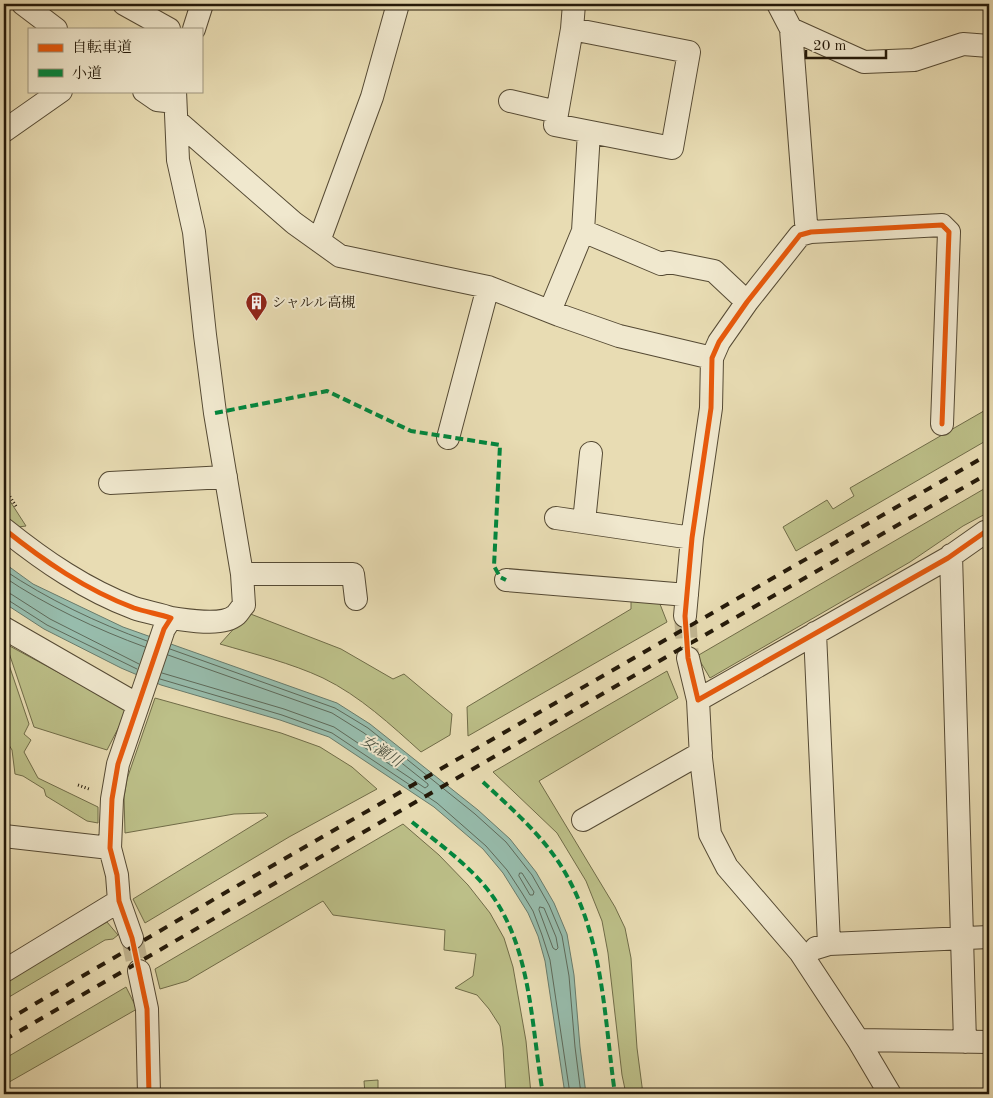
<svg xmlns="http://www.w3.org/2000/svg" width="993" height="1098" font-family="'Old Standard TT','Noto Serif JP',serif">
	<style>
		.green { fill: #bcbf88; stroke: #706c48 }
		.water { fill: #97bcac; stroke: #697b6b }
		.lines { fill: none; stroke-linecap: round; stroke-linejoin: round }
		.shore { stroke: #5e6a5a; stroke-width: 1 }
		.minor-tunnel { stroke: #c1b591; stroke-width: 22; stroke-dasharray: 22 11; stroke-linecap: butt }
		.minor-casing { stroke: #554a34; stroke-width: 24 }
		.path { stroke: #241909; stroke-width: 3; stroke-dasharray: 1 2.5; stroke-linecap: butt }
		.minor { stroke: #f0e8ce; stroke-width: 22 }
		.rail { stroke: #241909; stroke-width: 4; stroke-dasharray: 9 9; stroke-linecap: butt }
		.quiet { stroke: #00873e; stroke-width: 4; stroke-dasharray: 8 4; stroke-linecap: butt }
		.cycleway-casing { stroke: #f0e8ce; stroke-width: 8 }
		.cycleway { stroke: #e8590c; stroke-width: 5 }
		.labels { text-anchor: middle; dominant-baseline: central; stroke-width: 4; stroke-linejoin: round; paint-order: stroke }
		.poi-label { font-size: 14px; fill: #241909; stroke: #f0e8ce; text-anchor: start }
		.water-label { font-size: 15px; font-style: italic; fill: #4c5242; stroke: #f0e8ce }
	</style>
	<rect width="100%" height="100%" fill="#e8dcb3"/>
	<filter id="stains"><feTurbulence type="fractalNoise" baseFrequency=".004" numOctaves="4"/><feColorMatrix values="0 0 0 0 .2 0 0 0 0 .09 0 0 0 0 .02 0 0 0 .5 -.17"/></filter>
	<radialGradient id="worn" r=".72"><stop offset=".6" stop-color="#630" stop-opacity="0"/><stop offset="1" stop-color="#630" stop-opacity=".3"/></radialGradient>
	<path class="green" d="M 989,408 L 989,439 L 796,551 L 783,527 L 827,500 L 833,509 L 854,496 L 850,488 Z
		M 989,486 L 989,512 L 963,526 L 910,562 L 710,678 L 697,656 Z
		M 4,488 L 8,498 L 26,526 L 18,527 L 4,514 Z
		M 658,599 L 667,622 L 468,736 L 467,707 L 631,609 L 631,600 Z
		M 248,613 L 341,649 L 393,679 L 404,674 L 452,714 L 450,735 L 421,752 C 391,725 360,696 323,678 C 291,663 254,654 220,644 Z
		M 6,644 L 122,707 L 126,713 L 107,750 L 34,727 Z
		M 4,650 L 29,724 L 24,734 L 31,740 L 24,752 L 38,778 L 98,807 L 98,823 L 87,821 L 46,796 L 44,789 L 23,776 L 15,774 L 12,750 L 4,737 Z
		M 667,671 L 678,698 L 539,781 L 615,907 L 625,928 L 631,958 L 637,1048 L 643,1094 L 626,1094 L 622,1075 L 608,953 L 602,921 L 586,881 L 557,833 L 493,772 Z
		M 155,698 L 281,733 L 320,747 L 352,767 L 377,789 L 289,837 L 145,923 L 133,899 L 268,816 L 265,813 L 234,814 L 125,833 L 124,797 L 127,779 Z
		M 403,824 L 439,855 L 468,885 L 490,913 L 504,938 L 513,967 L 526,1041 L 531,1094 L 506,1094 L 503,1047 L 500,1026 L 489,1009 L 477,995 L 455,988 L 473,976 L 476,954 L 444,950 L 445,930 L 333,915 L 323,901 L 187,981 L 160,989 L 155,969 Z
		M 107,922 L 118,935 L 113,939 L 105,940 L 4,1000 L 4,982 Z
		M 126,987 L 137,1009 L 4,1085 L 4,1059 Z
		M 378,1080 L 378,1094 L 365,1094 L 364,1081 Z"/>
	<path class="water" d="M 4,563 L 33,584 L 123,627 L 337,703 L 370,724 L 478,810 L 510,839 L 536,872 L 554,903 L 567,934 L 574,975 L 580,1047 L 586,1094 L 565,1094 L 545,961 L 538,936 L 528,913 L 503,873 L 483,849 L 434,807 L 329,737 L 280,720 L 161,685 L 121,668 L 44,629 L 4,603 Z"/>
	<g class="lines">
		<path class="shore" d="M 4,570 C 47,599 97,623 147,641
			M 4,577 C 45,605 98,630 145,647
			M 4,593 L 11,594 L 50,619 L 139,664
			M 4,599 L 8,600 L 47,625 L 137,669
			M 170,649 L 335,708 L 368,728 L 475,814 L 506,842 L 532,875 L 549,905 L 562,936 L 569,976 L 575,1047 L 581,1094
			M 162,673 L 284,709 L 334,727 L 425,788 L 428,786 L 428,784 L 364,733 L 332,713 L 168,655
			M 160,679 L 282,715 L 332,733 L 437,803 L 486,846 L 507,870 L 522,893 L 533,911 L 542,935 L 550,960 L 570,1094
			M 520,873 L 522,873 L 534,892 L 533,895 L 530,895 L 519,876 Z
			M 540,907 L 544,908 L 556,937 L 558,948 L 556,950 L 553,948 L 539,910 Z"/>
		<path class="minor-tunnel" d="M 685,616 L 688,658
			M 132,938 L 139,971"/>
		<defs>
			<path id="minor" d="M 23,4 L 56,29
				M 124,4 L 169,29
				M 778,4 L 791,29 L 806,223 L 811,232
				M 194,29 L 202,4
				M 572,29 L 689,52 L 672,148 L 555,125 L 572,29 L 574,4
				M 791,29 L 864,62 L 914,60 L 963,44 L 989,46
				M 144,91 L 157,100 L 175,102
				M 510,101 L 557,112
				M 177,121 L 294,223 L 340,256 L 488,287 L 559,315 L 619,336 L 712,358
				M 4,131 L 61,91
				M 583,231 L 661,264 L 669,262 L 714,271 L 747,302
				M 319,241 L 372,97 L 398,4
				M 550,311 L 583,231 L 589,132
				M 448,438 L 488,287
				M 110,483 L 226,477
				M 556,518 L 692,538
				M 584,522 L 591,453
				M 4,529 C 44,561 86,590 134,608 C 146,612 159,614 171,618 L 164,629 L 118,764 L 112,799 L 110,848 L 117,875 L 119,901 L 132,938
				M 951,555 L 965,1042
				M 242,574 L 353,574 L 356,599
				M 506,580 L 687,595
				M 685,616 L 692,538 L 711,408 L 712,358 L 719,342 L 747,302 L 800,235 L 811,232 L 942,225 L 949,232 L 942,424
				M 171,618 C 188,620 222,627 236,615 C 239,612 241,608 244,605 L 242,574 L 215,413 L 205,335 L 194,232 L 178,160 L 175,91
				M 4,628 L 138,705
				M 815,633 L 829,944
				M 688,658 L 698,700 L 948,558 L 985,532 L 989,531
				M 698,700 L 701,758 L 710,834 L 727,867 L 800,952 L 858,1040 L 890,1094
				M 583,820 L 701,753
				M 4,836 L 110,848
				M 816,948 L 829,944 L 989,937
				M 4,971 L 119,901
				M 139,971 L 147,1009 L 149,1094
				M 858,1040 L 989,1042"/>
		</defs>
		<use href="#minor" class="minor-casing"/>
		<path class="path" d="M 4,419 L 4,421
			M 4,480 L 9,495 L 17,508
			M 78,785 L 89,789"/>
		<use href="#minor" class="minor"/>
		<path class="rail" d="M 4,1022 L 223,894 L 989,454
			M 4,1040 L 675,652 L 989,473"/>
		<path class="quiet" d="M 215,413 L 327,391 L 411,431 L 500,445 L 494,566 L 500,577 L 506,580
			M 483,782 C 511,808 543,836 563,869 C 604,937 604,1018 615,1094
			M 412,822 C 443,847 479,872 499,906 C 532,961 532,1032 543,1094"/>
		<defs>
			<path id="cycleway" d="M 942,424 L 949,232 L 942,225 L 811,232 L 800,235 L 747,302 L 719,342 L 712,358 L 711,408 L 692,538 L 685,616 L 688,658 L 698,700 L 948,558 L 985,532 L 989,531
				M 4,529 C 44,561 86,590 134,608 C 146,612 159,614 171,618 L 164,629 L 118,764 L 112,799 L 110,848 L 117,875 L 119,901 L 132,938 L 147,1009 L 149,1094"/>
		</defs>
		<use href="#cycleway" class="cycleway-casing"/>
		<use href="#cycleway" class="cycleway"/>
	</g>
	<defs>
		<symbol id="building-pin" viewBox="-11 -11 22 30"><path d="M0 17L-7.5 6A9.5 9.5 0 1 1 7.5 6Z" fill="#8f2418" stroke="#f0e8ce"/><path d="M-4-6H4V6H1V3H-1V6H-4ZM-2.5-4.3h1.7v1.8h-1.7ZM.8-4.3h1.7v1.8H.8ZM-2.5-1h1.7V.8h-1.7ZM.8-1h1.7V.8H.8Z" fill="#fff"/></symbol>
	</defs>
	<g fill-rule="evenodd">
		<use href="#building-pin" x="244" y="290" width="25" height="34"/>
	</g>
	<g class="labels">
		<g class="poi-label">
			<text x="272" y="303">シャルル高槻</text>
		</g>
		<g class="water-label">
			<text transform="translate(381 752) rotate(33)">女瀬川</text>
		</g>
	</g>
	<rect width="993" height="1098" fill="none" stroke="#e8dcb3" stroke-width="20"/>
	<rect x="5" y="5" width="983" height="1088" fill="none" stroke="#241909" stroke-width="2.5"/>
	<rect x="10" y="10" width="973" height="1078" fill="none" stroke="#241909"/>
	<rect x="28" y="28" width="175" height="65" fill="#f0e8ce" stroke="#9e957f"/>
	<rect x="38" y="44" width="25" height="8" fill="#e8590c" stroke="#9e957f"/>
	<text x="72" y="52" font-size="15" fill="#241909">自転車道</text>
	<rect x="38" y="69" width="25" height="8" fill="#00873e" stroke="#9e957f"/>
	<text x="72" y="78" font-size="15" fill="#241909">小道</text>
	<path d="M806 50v8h80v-8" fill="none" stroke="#241909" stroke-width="2.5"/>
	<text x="813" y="50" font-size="15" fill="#241909" stroke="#f0e8ce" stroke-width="4" paint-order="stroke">20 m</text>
	<rect width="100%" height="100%" filter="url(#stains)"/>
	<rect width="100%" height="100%" fill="url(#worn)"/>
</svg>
